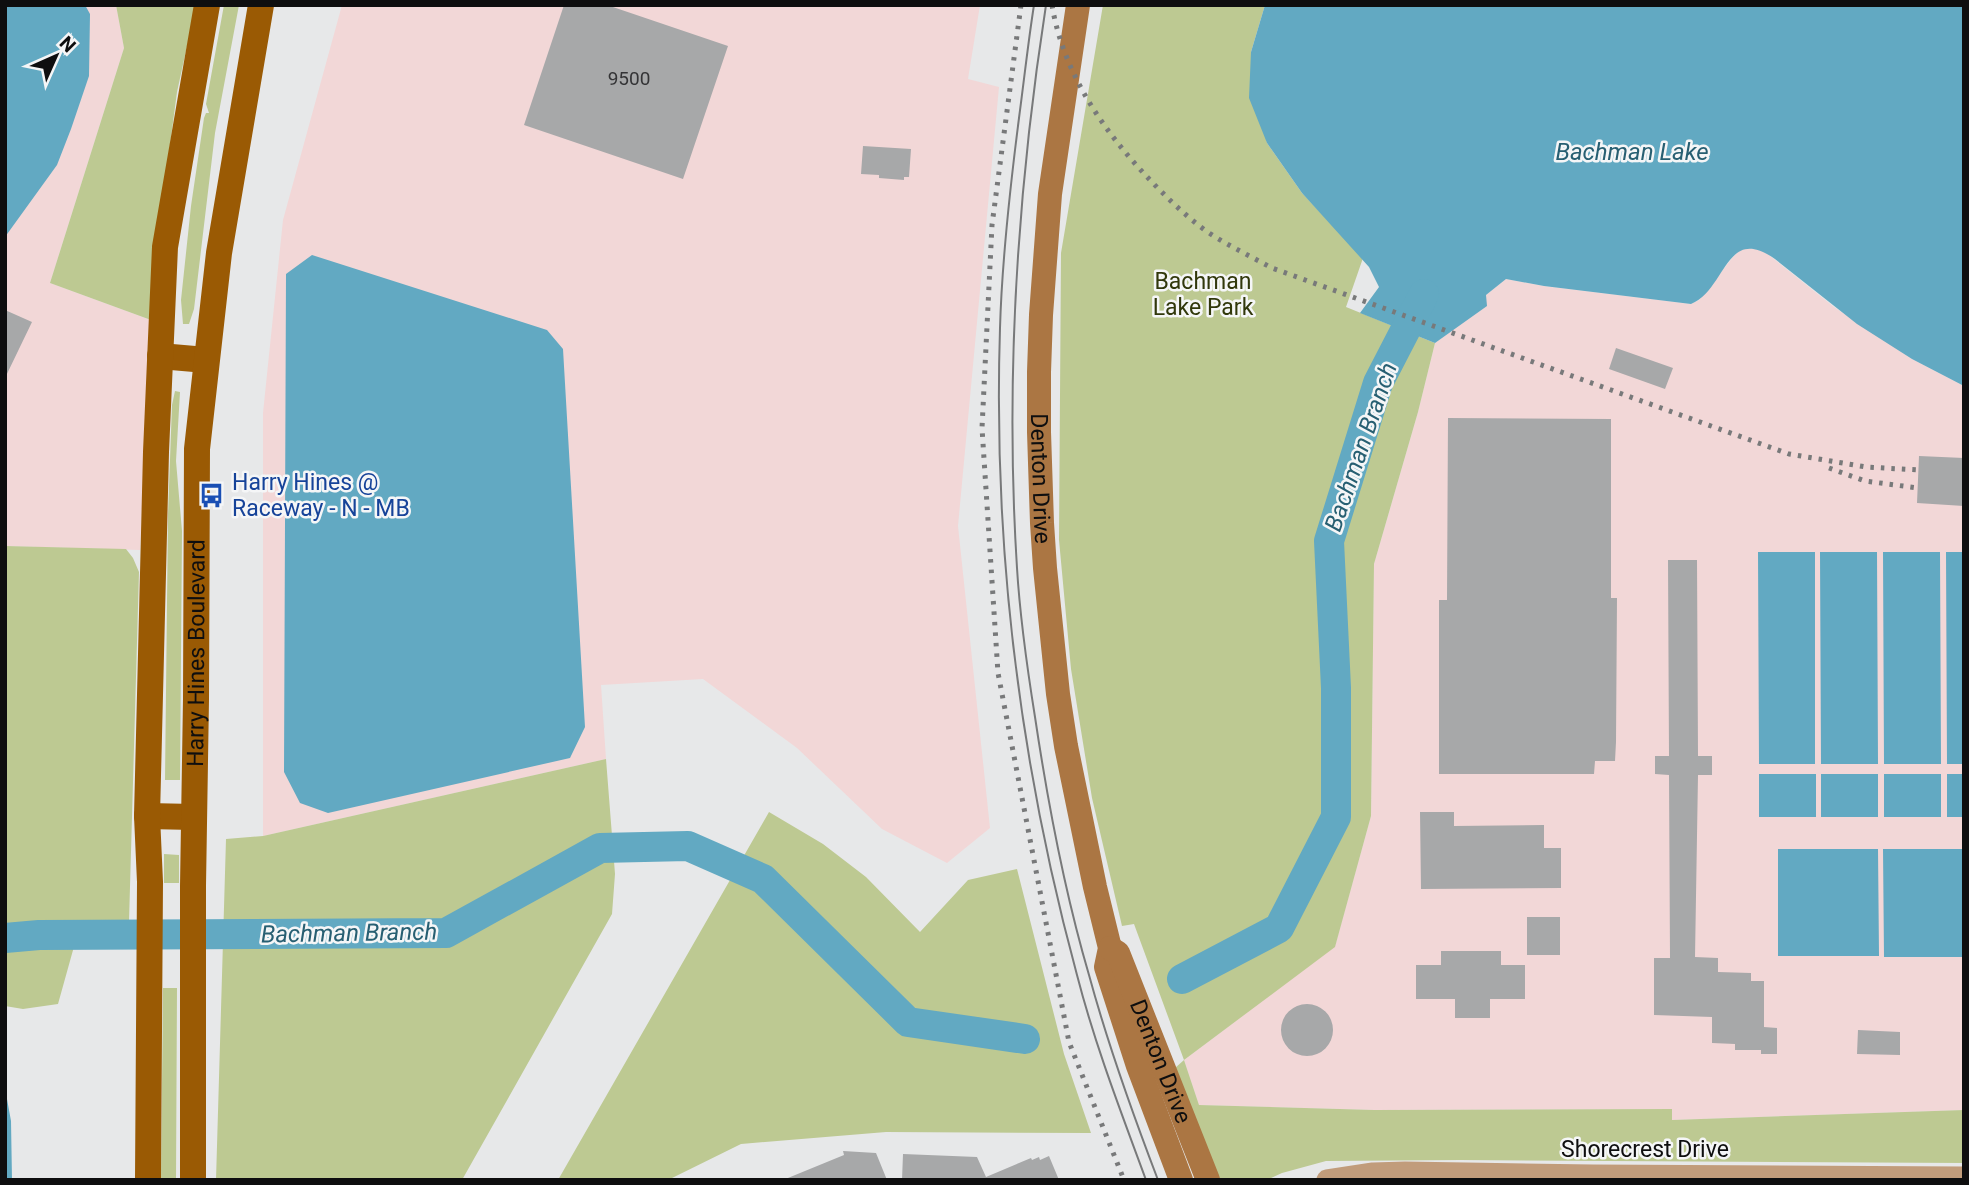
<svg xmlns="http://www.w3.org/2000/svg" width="1969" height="1185" font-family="Roboto,sans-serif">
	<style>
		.industrial { fill: #f2d7d7 }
		.green { fill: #bdc992 }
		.water { fill: #62a9c2 }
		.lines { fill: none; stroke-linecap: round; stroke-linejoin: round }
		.river { stroke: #62a9c2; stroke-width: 30 }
		.building { fill: #a7a8a9 }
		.tertiary { stroke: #c19c7b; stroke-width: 21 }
		.secondary { stroke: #ab7643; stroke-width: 24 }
		.primary { stroke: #9a5a04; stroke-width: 26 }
		.tram { stroke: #78797a; stroke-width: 2 }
		.rail { stroke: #78797a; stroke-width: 5; stroke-dasharray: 3.5 7; stroke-linecap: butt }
		.labels { text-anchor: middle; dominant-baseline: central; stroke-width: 5; stroke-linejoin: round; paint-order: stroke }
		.number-label { font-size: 19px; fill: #343436 }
		.park-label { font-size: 23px; fill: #31380b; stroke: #f5f6f7 }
		.street-label { font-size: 23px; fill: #0e0e0f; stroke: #f5f6f7 }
		.transit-label { font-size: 23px; fill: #164399; stroke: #f5f6f7; text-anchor: start }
		.water-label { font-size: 24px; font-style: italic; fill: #275f72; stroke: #f5f6f7 }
	</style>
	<rect width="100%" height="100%" fill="#e7e8e9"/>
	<path class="industrial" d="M 5,5 L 116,5 L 124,48 L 50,283 L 151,320 L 140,550 L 5,546 Z
		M 342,5 L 980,5 L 968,79 L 999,87 L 958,526 L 990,828 L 947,863 L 882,829 L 797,748 L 703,679 L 601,685 L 606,759 L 263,836 L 263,413 L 283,220 Z
		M 1748,247 L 1764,251 L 1834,307 L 1912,359 L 1964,386 L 1964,1110 L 1672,1120 L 1672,1109 L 1374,1110 L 1199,1105 L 1184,1060 L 1335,946 L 1371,816 L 1374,564 L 1418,412 L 1435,343 L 1486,306 L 1486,295 L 1506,279 L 1544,286 L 1691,304 L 1699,300 L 1733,257 L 1741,249 Z"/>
	<path class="green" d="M 116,5 L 196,5 L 177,92 L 156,250 L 151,320 L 50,283 L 124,48 Z
		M 224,5 L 239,5 L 215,133 L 194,309 L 189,324 L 183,324 L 181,300 L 191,206 L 204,118 L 206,113 L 209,113 L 206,104 Z
		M 1103,5 L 1265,5 L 1251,52 L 1267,143 L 1302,193 L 1363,258 L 1346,307 L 1435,343 L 1418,412 L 1374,564 L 1371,816 L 1335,947 L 1184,1060 L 1199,1105 L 1374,1110 L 1672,1109 L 1672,1120 L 1964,1110 L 1964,1163 L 1460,1160 L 1326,1161 L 1282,1173 L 1267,1180 L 1217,1180 L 1175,1068 L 1184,1060 L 1134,924 L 1122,926 L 1092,798 L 1071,669 L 1059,540 L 1061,253 Z
		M 175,391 L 180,392 L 176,461 L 182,531 L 180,780 L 165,780 L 168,514 L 172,405 Z
		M 5,546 L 126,549 L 133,558 L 139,572 L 129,922 L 80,925 L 58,1004 L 23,1009 L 5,1006 Z
		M 606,759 L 615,874 L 612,914 L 462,1180 L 216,1180 L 226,839 L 263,836 Z
		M 769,812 L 823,844 L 866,877 L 920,932 L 968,880 L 1017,869 L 1064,1054 L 1091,1133 L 886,1132 L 741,1144 L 668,1180 L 558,1180 Z
		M 164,854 L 179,855 L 179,883 L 164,883 Z
		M 163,988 L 177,988 L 176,1180 L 161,1180 Z"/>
	<path class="water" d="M 5,5 L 85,5 L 90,14 L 89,76 L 71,129 L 57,165 L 5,237 Z
		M 1265,5 L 1964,5 L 1964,386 L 1912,359 L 1857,324 L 1775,259 C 1725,224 1727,289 1691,304 L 1544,286 L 1506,279 L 1486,295 L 1487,306 L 1435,343 L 1360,313 L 1379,287 L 1369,267 L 1302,193 L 1267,143 L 1249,98 L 1251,52 Z
		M 312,255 L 547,330 L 563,349 L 585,727 L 570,758 L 328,813 L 300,803 L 284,772 L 286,274 Z
		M 1758,552 L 1815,552 L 1815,764 L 1759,764 Z
		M 1820,552 L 1877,552 L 1878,764 L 1821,764 Z
		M 1883,552 L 1940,552 L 1941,764 L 1884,764 Z
		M 1946,552 L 1964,552 L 1964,764 L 1947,764 Z
		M 1759,774 L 1816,774 L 1816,817 L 1759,817 Z
		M 1821,774 L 1878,774 L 1878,817 L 1821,817 Z
		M 1884,774 L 1941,774 L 1941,817 L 1884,817 Z
		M 1947,774 L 1964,774 L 1964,817 L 1947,817 Z
		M 1778,849 L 1878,849 L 1879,956 L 1778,956 Z
		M 1883,849 L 1964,849 L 1964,957 L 1884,957 Z
		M 5,1088 L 11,1121 L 12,1180 L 5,1180 Z"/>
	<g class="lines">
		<path class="river" d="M 5,938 L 39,935 L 446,933 L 600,848 L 688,846 L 763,879 L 908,1022 L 1025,1039
			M 1182,979 L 1279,928 L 1336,817 L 1336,688 L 1329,541 L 1378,383 L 1424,294"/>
	</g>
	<path class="building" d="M 564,5 L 607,5 L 728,46 L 683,179 L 524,125 Z
		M 863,146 L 911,149 L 909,177 L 904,177 L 904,180 L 879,178 L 879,175 L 861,174 Z
		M 5,310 L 32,322 L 5,378 Z
		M 1616,348 L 1673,368 L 1665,389 L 1609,369 Z
		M 1448,418 L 1611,419 L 1611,598 L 1617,598 L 1616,742 L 1615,761 L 1595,761 L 1594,774 L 1439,774 L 1439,600 L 1447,600 Z
		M 1919,456 L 1964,458 L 1964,506 L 1917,503 Z
		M 1668,560 L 1697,560 L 1698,756 L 1712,756 L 1712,775 L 1698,775 L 1695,957 L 1718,958 L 1718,972 L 1751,973 L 1751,981 L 1764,981 L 1764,1027 L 1777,1028 L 1777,1054 L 1761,1054 L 1761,1050 L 1735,1050 L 1735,1044 L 1712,1043 L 1712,1017 L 1654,1015 L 1654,958 L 1670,958 L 1669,775 L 1655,774 L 1655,756 L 1669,756 Z
		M 1420,812 L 1454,812 L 1454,826 L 1544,825 L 1544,848 L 1561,848 L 1561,888 L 1421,889 Z
		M 1527,917 L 1560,917 L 1560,955 L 1527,955 Z
		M 1441,951 L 1501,951 L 1501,965 L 1525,965 L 1525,999 L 1490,999 L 1490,1018 L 1455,1018 L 1455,999 L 1416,999 L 1416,965 L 1441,965 Z
		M1281 1030a26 26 0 1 1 52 0a26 26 0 1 1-52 0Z
		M 1858,1030 L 1900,1032 L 1900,1055 L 1857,1054 Z
		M 843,1151 L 876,1153 L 887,1180 L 783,1180 L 844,1155 Z
		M 903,1154 L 977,1157 L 986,1177 L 1031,1158 L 1032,1160 L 1039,1157 L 1040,1160 L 1049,1156 L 1059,1180 L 902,1180 Z"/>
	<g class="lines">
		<path class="tertiary" d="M 1327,1180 L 1373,1173 L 1405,1172 L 1593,1175 L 1964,1177"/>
		<g class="secondary">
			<path id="s1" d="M 1078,5 L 1050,194 L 1041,315 L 1039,372 L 1039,432 L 1042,523 L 1045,568 L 1058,694 L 1066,746 L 1095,887 L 1110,948 L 1106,967 L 1138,1066 L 1181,1180"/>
			<path id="s2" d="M 1110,948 L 1118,953 L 1208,1180"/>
		</g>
		<g class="primary">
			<path d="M 160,356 L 206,360"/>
			<path d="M 147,816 L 194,817"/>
			<path d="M 148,1180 L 150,882 L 147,816 L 156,452 L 165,247 L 207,5"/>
			<path id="s3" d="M 193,1180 L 193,886 L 196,699 L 197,449 L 219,253 L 261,5"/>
		</g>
		<path class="tram" d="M 1034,5 C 1028,43 1024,81 1019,118 C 1010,188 1002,258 1000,328 C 993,546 1020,765 1077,975 C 1095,1045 1121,1112 1146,1180
			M 1046,5 C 1017,192 1005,379 1017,568 C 1020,618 1027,667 1035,717 C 1048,804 1064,890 1089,975 C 1108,1045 1132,1112 1158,1180"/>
		<path class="rail" d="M 1021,5 L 992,225 L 982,428 L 998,673 L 1069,1042 L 1124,1180
			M 1052,5 C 1063,73 1104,132 1151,181 C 1168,199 1186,216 1206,231 C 1227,245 1250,256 1272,268 L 1789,454 L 1866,467 L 1919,470
			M 1829,468 L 1865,481 L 1918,488"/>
	</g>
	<defs>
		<symbol id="bus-bare" viewBox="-9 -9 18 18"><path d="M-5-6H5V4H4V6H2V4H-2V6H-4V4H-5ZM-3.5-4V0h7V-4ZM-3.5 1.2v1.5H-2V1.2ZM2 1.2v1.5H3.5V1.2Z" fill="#1a4fb4" stroke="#f5f6f7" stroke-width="2.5" paint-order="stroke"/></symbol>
	</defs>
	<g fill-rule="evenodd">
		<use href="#bus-bare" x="194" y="478" width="35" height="35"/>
	</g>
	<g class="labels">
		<g class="number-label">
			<text x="629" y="78">9500</text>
		</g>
		<g class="park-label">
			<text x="1203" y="281">Bachman<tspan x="1203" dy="26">Lake Park</tspan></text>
		</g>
		<g class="street-label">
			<text stroke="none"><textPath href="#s1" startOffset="476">Denton Drive</textPath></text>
			<text stroke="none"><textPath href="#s3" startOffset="527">Harry Hines Boulevard</textPath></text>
			<text stroke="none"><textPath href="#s2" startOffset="126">Denton Drive</textPath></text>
			<text x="1645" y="1149">Shorecrest Drive</text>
		</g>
		<g class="transit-label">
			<text x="232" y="482">Harry Hines @<tspan x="232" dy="26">Raceway - N - MB</tspan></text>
		</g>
		<g class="water-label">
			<text x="1632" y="152">Bachman Lake</text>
			<text transform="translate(1361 447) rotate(-71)">Bachman Branch</text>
			<text transform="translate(349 933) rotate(-1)">Bachman Branch</text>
		</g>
	</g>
	<rect width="1969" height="1185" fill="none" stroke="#0e0e0f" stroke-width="14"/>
	<g transform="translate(56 56) rotate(45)" stroke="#f5f6f7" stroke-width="5" paint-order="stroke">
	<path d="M0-5L12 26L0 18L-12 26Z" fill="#0e0e0f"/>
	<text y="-10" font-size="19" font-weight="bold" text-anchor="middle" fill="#0e0e0f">N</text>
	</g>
</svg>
